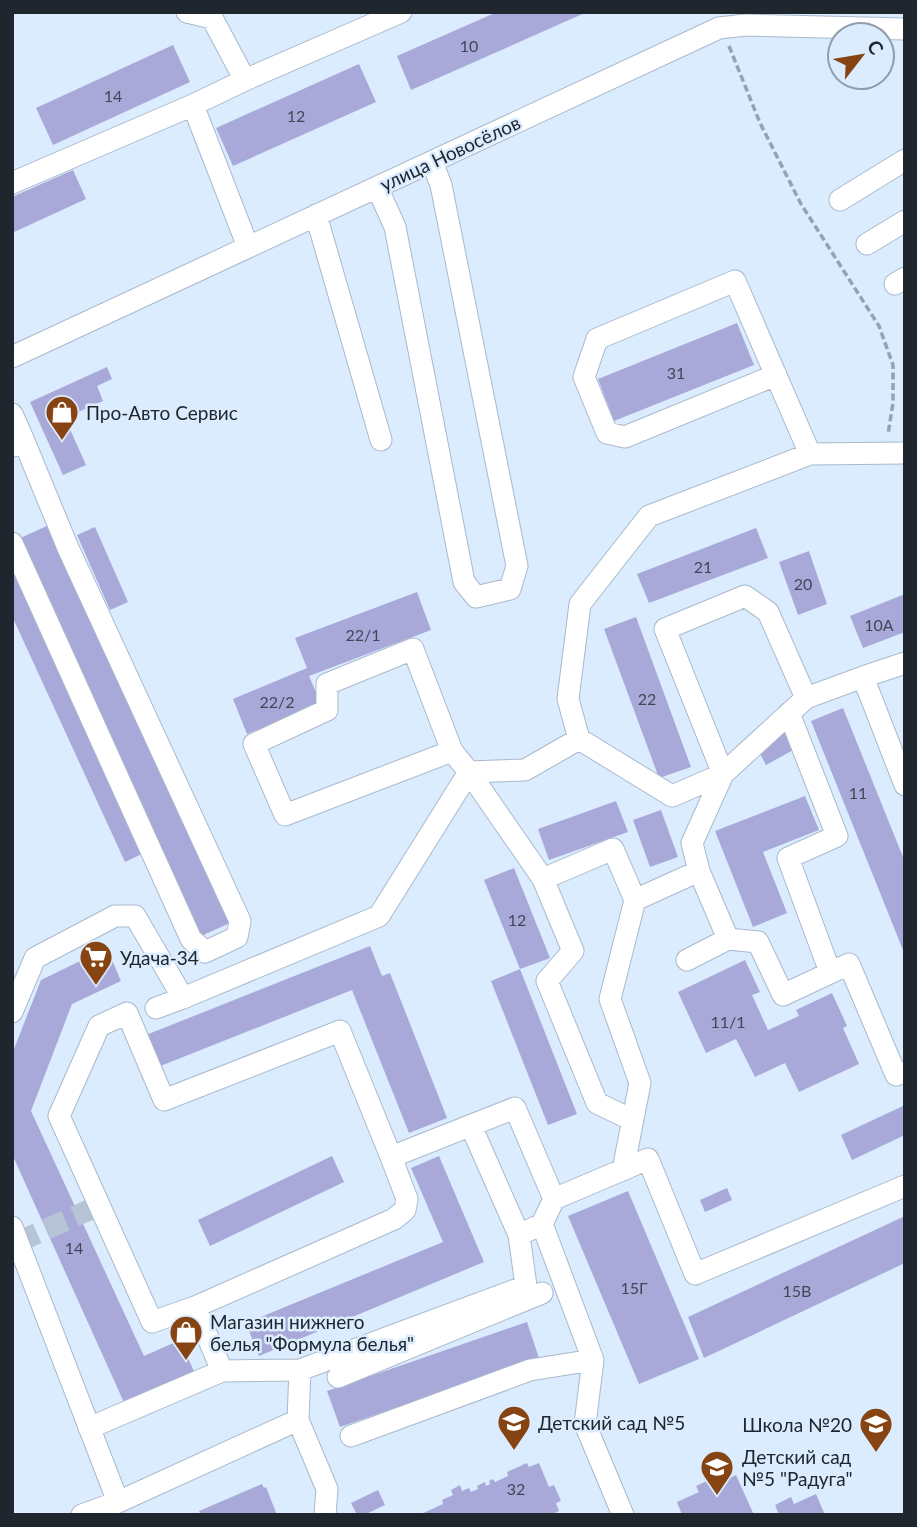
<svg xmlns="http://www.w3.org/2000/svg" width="917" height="1527" font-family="Lato,sans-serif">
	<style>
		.building { fill: #a8a9d9 }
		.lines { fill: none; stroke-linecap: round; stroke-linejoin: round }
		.minor-tunnel { stroke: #b6c4d5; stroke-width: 21; stroke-dasharray: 21 10; stroke-linecap: butt }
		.minor-casing { stroke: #a9b9cc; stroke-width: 23 }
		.path { stroke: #95a2b0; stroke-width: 3.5; stroke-dasharray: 7 3.5; stroke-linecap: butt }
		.minor { stroke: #fff; stroke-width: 21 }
		.labels { text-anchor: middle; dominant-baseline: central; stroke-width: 5; stroke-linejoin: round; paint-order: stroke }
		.number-label { font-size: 16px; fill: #424758 }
		.street-label { font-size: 19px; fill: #20262d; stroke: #dbecff }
		.poi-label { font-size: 19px; fill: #20262d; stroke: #dbecff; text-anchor: start }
	</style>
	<rect width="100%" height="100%" fill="#dbecff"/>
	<path class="building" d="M 497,12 L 587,12 L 411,90 L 397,56 Z
		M 173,45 L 190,82 L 53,145 L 36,108 Z
		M 359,64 L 376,102 L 233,166 L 216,128 Z
		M 73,170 L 86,199 L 12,233 L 12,197 Z
		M 737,323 L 754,365 L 614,421 L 598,379 Z
		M 107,367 L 112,379 L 97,386 L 103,401 L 65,418 L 86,465 L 63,475 L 30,402 Z
		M 49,525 L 230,923 L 199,937 L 18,539 Z
		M 95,527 L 128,602 L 110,610 L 77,535 Z
		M 756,528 L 768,558 L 649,603 L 637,574 Z
		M 809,551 L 827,604 L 798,615 L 779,562 Z
		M 12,568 L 144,853 L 125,862 L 12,616 Z
		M 417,592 L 431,630 L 309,676 L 321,704 L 247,734 L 233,699 L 307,668 L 295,638 Z
		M 905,594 L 905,632 L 863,648 L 850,616 Z
		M 636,617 L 691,767 L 659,778 L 604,629 Z
		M 843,708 L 905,862 L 905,955 L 811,721 Z
		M 786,732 L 795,749 L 766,765 L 757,748 Z
		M 805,796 L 819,830 L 763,852 L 787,913 L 753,927 L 715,831 Z
		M 616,801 L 628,832 L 549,860 L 538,829 Z
		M 661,810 L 678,857 L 650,867 L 633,820 Z
		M 514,868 L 550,958 L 520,969 L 484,880 Z
		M 370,946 L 382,976 L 390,973 L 447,1118 L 409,1133 L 352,990 L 158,1067 L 146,1035 Z
		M 107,948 L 121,981 L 72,1004 L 31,1111 L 144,1356 L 180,1340 L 197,1378 L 126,1407 L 12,1154 L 12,1054 L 41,980 Z
		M 745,960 L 760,992 L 752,995 L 768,1030 L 799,1016 L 796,1010 L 832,993 L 847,1026 L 843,1028 L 859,1064 L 799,1092 L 785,1063 L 755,1077 L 736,1039 L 706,1053 L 678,992 Z
		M 520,969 L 577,1114 L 548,1125 L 491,981 Z
		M 905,1105 L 905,1135 L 852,1160 L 841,1135 Z
		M 332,1156 L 344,1182 L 210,1246 L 198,1220 Z
		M 439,1156 L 484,1262 L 259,1356 L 246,1323 L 443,1242 L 411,1168 Z
		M 727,1188 L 732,1200 L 705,1212 L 700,1200 Z
		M 628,1191 L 699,1359 L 639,1384 L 568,1216 Z
		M 905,1216 L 905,1263 L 704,1358 L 688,1317 Z
		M 527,1322 L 539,1358 L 340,1427 L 327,1391 Z
		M 527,1463 L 529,1467 L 539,1463 L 549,1487 L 554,1485 L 561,1501 L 556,1503 L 559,1511 L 550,1515 L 419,1515 L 443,1504 L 442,1500 L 453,1495 L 451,1490 L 460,1485 L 462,1491 L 469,1488 L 471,1492 L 478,1489 L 477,1486 L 485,1482 L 486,1486 L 490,1484 L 489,1481 L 493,1479 L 495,1482 L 508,1476 L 507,1472 Z
		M 736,1475 L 754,1515 L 682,1515 L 677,1502 L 699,1492 L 696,1486 L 711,1479 L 713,1483 L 722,1479 L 723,1481 Z
		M 262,1484 L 264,1488 L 266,1487 L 277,1515 L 201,1515 L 199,1511 Z
		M 378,1490 L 385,1505 L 364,1515 L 357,1515 L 351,1503 Z
		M 816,1494 L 825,1515 L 779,1515 L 775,1505 L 791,1497 L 794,1504 Z"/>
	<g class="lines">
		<path class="minor-tunnel" d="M 18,1242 L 100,1205"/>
		<defs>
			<path id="minor" d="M 187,12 L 212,18 L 245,80 L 401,12
				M 245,80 L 193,105 L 248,247
				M 12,183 L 193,105
				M 377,187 L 395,227 L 464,582 L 476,597 L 510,589 L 517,566 L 441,185 L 432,162
				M 840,200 L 905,160
				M 316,215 L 381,440
				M 867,244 L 905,221
				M 895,284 L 905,278
				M 12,357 L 719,28 L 746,25 L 905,29
				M 776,375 L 625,437 L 607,433 L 584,377 L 597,339 L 735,281 L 810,454
				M 12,414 L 21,434 L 13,446
				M 12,543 L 191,939 L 205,952 L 237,937 L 240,921 L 68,548 L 21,434
				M 863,677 L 905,663
				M 789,713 L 837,836 L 788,858 L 830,972
				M 579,739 L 672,796 L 723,774 L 665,629 L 745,596 L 768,612 L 806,698 L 863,677 L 905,785
				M 452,751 L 285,815 L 254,744 L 327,710 L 327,684 L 413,649 L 452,751 L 469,772 L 543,879
				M 469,772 L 525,770 L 579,739 L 568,699 L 580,604 L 649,516 L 810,454 L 905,453
				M 699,871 L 728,939 L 758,942 L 783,995 L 849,964 L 896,1075 L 905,1072
				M 687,960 L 728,939
				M 156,1008 L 183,998
				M 12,1012 L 35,958 L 115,916 L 135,916 L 183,998 L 379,916 L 469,772
				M 632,1120 L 597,1103 L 547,981 L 573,951 L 543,879 L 613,849 L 635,900 L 699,871 L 692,843 L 723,774 L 806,698
				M 471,1126 L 519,1235
				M 623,1170 L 640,1083 L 610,999 L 635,900
				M 554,1199 L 648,1159 L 695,1274 L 905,1186
				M 12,1227 L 118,1502
				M 195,1307 L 394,1219 L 405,1210 L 407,1199 L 391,1157
				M 300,1370 L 526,1286 L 519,1235 L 542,1224
				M 338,1377 L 542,1293
				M 89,1428 L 222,1371
				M 351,1436 L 530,1370 L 593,1360
				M 82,1515 L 118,1502 L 298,1420
				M 325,1515 L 327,1489 L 298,1420 L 300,1370 L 222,1371 L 195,1307 L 152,1322 L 59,1116 L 99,1026 L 127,1013 L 164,1100 L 340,1031 L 391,1157 L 515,1108 L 554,1199 L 542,1224 L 593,1360 L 585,1424 L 623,1515"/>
		</defs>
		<use href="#minor" class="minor-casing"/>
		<path class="path" d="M 729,46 L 760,123 L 801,204 L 879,326 L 893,365 L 893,403 L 888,434"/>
		<use href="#minor" class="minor"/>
	</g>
	<defs>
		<symbol id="shop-pin" viewBox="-11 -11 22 30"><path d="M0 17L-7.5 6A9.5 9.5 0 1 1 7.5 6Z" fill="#864412" stroke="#dbecff"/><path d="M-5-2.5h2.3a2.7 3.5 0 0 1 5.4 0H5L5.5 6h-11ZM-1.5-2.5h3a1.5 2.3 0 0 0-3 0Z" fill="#fff"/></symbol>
		<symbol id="supermarket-pin" viewBox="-11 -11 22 30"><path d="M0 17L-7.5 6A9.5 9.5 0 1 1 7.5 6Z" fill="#864412" stroke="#dbecff"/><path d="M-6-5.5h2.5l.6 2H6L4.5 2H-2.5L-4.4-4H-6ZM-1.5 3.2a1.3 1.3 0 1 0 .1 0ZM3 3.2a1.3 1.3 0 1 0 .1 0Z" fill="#fff"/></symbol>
		<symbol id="school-pin" viewBox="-11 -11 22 30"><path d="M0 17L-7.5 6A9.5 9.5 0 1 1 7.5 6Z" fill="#864412" stroke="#dbecff"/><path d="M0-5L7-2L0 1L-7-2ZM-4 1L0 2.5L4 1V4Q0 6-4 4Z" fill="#fff"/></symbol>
	</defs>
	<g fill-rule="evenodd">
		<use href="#shop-pin" x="43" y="393" width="38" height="52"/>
		<use href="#supermarket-pin" x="77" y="938" width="38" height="52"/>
		<use href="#shop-pin" x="167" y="1313" width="38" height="52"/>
		<use href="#school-pin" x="495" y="1403" width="38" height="52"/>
		<use href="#school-pin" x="857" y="1405" width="38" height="52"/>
		<use href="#school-pin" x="698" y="1448" width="38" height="52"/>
	</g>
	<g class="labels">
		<g class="number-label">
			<text x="469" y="45">10</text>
			<text x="113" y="95">14</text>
			<text x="296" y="115">12</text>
			<text x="676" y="372">31</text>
			<text x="703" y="566">21</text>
			<text x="803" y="583">20</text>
			<text x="879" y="624">10А</text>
			<text x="363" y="634">22/1</text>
			<text x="647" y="698">22</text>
			<text x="277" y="701">22/2</text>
			<text x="858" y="792">11</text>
			<text x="517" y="919">12</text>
			<text x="728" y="1021">11/1</text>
			<text x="74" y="1247">14</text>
			<text x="634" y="1287">15Г</text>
			<text x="797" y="1290">15В</text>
			<text x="516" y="1488">32</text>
		</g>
		<g class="street-label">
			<text transform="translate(450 153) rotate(-25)">улица Новосёлов</text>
		</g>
		<g class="poi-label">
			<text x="86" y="412">Про-Авто Сервис</text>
			<text x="120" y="957">Удача-34</text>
			<text x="210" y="1321">Магазин нижнего<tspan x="210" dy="22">белья "Формула белья"</tspan></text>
			<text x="538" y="1422">Детский сад №5</text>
			<text x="852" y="1424" text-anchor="end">Школа №20</text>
			<text x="742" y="1456">Детский сад<tspan x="742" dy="22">№5 "Радуга"</tspan></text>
		</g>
	</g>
	<rect width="917" height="1527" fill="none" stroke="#20262d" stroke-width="28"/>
	<g transform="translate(861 56) rotate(59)"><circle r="33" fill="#dbecff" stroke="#909dab" stroke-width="2"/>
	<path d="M0-5L12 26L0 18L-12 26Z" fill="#864412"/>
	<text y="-10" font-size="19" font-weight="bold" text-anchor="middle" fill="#20262d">С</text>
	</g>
</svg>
